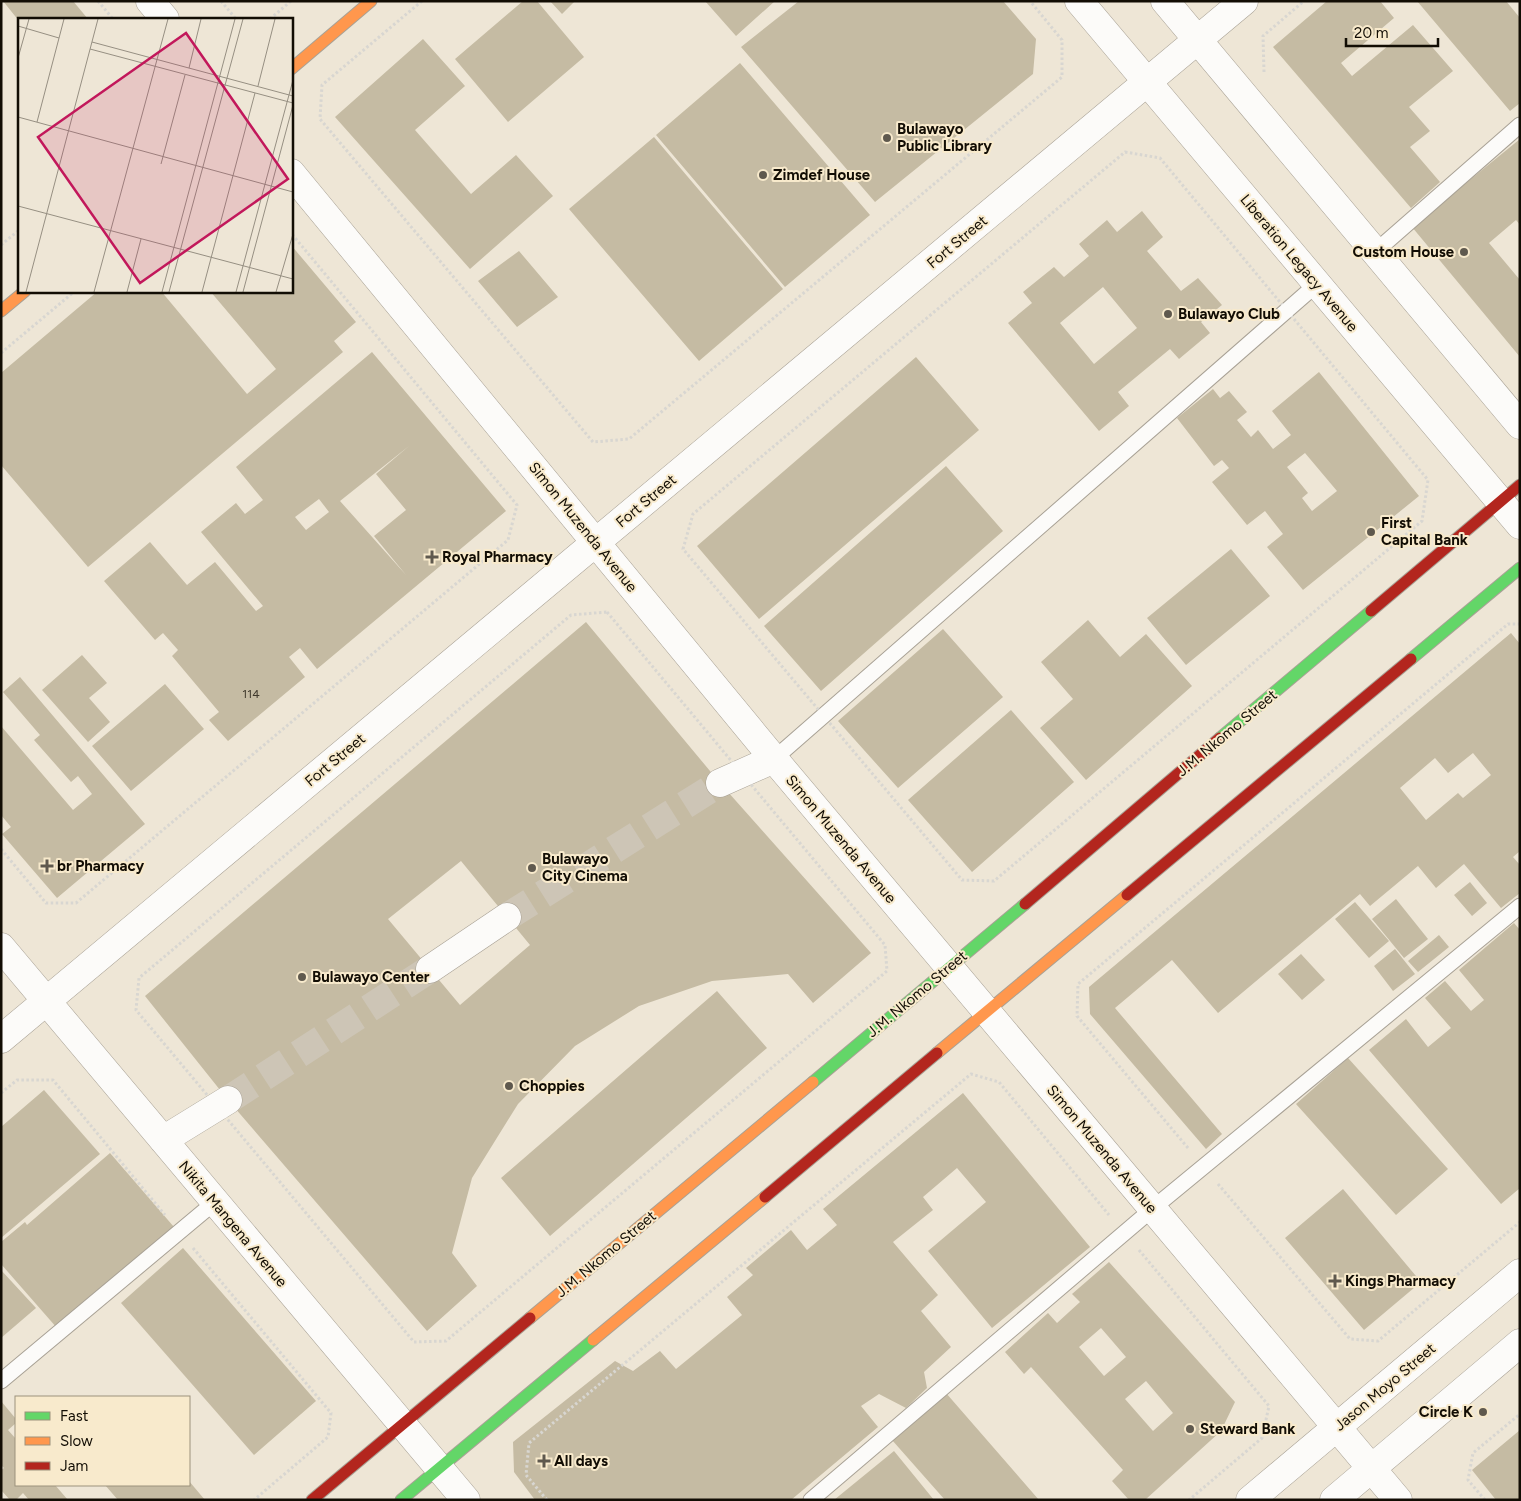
<svg xmlns="http://www.w3.org/2000/svg" width="1521" height="1501" font-family="Figtree,sans-serif">
	<style>
		.building { fill: #c5bba3; fill-rule: evenodd }
		.lines { fill: none; stroke-linecap: round; stroke-linejoin: round }
		.street-tunnel { stroke: #cdc5b6; stroke-width: 28; stroke-dasharray: 28 14; stroke-linecap: butt }
		.lane-casing { stroke: #a8a195; stroke-width: 17 }
		.street-casing { stroke: #a8a195; stroke-width: 29 }
		.fast-casing { stroke: #a8a195; stroke-width: 13 }
		.slow-casing { stroke: #a8a195; stroke-width: 13 }
		.jam-casing { stroke: #a8a195; stroke-width: 13 }
		.path { stroke: #d8d6d1; stroke-width: 3; stroke-dasharray: 2.5 2.5; stroke-linecap: butt }
		.lane { stroke: #fcfbf9; stroke-width: 15 }
		.street { stroke: #fcfbf9; stroke-width: 28 }
		.fast { stroke: #63d668; stroke-width: 11 }
		.slow { stroke: #ff974d; stroke-width: 11 }
		.jam { stroke: #b3261e; stroke-width: 11 }
		.poi-dot { fill: #5f594e; stroke: #f8eacc; stroke-width: 2 }
		.labels { text-anchor: middle; dominant-baseline: central; stroke-width: 4; stroke-linejoin: round; paint-order: stroke }
		.number-label { font-size: 12px; fill: #3f382c }
		.poi-label { font-size: 15px; font-weight: bold; fill: #120d04; stroke: #f8eacc; text-anchor: start }
		.street-label { font-size: 15px; fill: #120d04; stroke: #f8eacc }
		.inset-road { fill: none; stroke: #968f82; stroke-width: 1 }
		.view { fill: #c2185b; fill-opacity: 0.15; stroke: #c2185b; stroke-width: 2.5 }
		.inset-edge { fill: none; stroke: #120d04; stroke-width: 2.5 }
	</style>
	<rect width="100%" height="100%" fill="#eee6d6"/>
	<path class="building" d="M 3,1 L 73,1 L 88,19 L 19,19 L 19,21 Z
		M 523,1 L 537,1 L 584,57 L 508,122 L 455,59 Z
		M 550,1 L 575,1 L 562,14 Z
		M 705,1 L 775,1 L 736,36 Z
		M 799,1 L 1003,1 L 1036,39 L 1033,74 L 875,202 L 741,47 Z
		M 1327,1 L 1380,1 L 1394,18 L 1341,63 L 1352,76 L 1413,25 L 1453,71 L 1409,107 L 1430,131 L 1410,147 L 1440,182 L 1411,208 L 1273,47 Z
		M 1417,1 L 1506,1 L 1520,18 L 1520,103 L 1510,111 Z
		M 423,39 L 465,86 L 415,130 L 471,194 L 516,155 L 553,196 L 470,269 L 335,117 Z
		M 740,63 L 870,215 L 785,287 L 656,135 Z
		M 654,137 L 783,289 L 699,361 L 569,209 Z
		M 1520,139 L 1520,225 L 1516,220 L 1489,243 L 1520,280 L 1520,357 L 1412,227 Z
		M 1142,211 L 1163,237 L 1147,251 L 1181,291 L 1198,278 L 1222,305 L 1201,322 L 1210,333 L 1179,359 L 1170,349 L 1118,392 L 1129,406 L 1099,431 L 1008,323 L 1032,303 L 1023,292 L 1054,267 L 1064,277 L 1089,256 L 1079,244 L 1107,220 L 1117,232 ZM 1103,287 L 1137,328 L 1094,364 L 1060,323 Z
		M 291,245 L 356,322 L 334,341 L 343,352 L 88,567 L 1,465 L 1,373 L 98,291 L 161,291 L 247,394 L 276,369 L 210,291 L 291,291 Z
		M 519,251 L 558,297 L 517,327 L 478,281 Z
		M 372,352 L 506,511 L 317,669 L 300,648 L 289,657 L 305,677 L 228,741 L 209,720 L 219,712 L 172,656 L 178,650 L 163,633 L 155,640 L 104,581 L 150,542 L 187,585 L 215,562 L 256,611 L 263,606 L 201,532 L 236,503 L 245,514 L 263,500 L 236,467 ZM 409,446 L 376,474 L 406,510 L 374,536 L 406,575 L 340,501 ZM 319,499 L 329,512 L 306,530 L 295,517 Z
		M 916,357 L 979,430 L 759,619 L 697,546 Z
		M 1319,372 L 1419,496 L 1303,590 L 1267,547 L 1283,534 L 1265,511 L 1247,525 L 1212,482 L 1229,468 L 1222,460 L 1214,466 L 1177,418 L 1213,389 L 1220,398 L 1229,391 L 1247,412 L 1237,420 L 1251,437 L 1258,430 L 1273,449 L 1291,435 L 1272,411 ZM 1305,453 L 1337,491 L 1312,511 L 1302,498 L 1308,493 L 1287,467 Z
		M 946,466 L 1003,531 L 821,691 L 764,626 Z
		M 1231,549 L 1270,596 L 1186,665 L 1147,618 Z
		M 1088,620 L 1120,657 L 1146,634 L 1192,686 L 1086,780 L 1040,728 L 1073,699 L 1041,662 Z
		M 586,622 L 720,783 L 871,953 L 813,1003 L 788,974 L 712,981 L 639,1006 L 575,1046 L 518,1104 L 472,1178 L 452,1253 L 477,1286 L 427,1331 L 228,1100 L 145,996 ZM 461,861 L 530,945 L 460,1005 L 388,919 Z
		M 943,629 L 1003,697 L 898,788 L 838,721 Z
		M 1511,633 L 1520,644 L 1520,851 L 1513,857 L 1520,865 L 1520,893 L 1501,908 L 1464,864 L 1436,888 L 1418,866 L 1370,906 L 1360,894 L 1218,1013 L 1172,960 L 1115,1008 L 1222,1134 L 1206,1149 L 1090,1014 L 1089,987 ZM 1473,753 L 1491,775 L 1463,798 L 1458,793 L 1426,820 L 1400,788 L 1435,758 L 1448,773 Z
		M 82,655 L 107,683 L 89,698 L 110,722 L 88,742 L 42,690 Z
		M 20,677 L 145,824 L 57,898 L 2,834 L 11,827 L 1,815 L 1,726 L 73,810 L 92,794 L 78,776 L 71,782 L 34,740 L 40,735 L 3,692 Z
		M 165,684 L 204,729 L 131,791 L 92,746 Z
		M 1011,710 L 1074,782 L 972,872 L 908,800 Z
		M 1470,882 L 1487,903 L 1472,916 L 1454,895 Z
		M 1396,899 L 1428,939 L 1404,958 L 1372,919 Z
		M 1355,902 L 1389,941 L 1369,958 L 1335,919 Z
		M 1514,923 L 1520,930 L 1520,1188 L 1501,1204 L 1369,1050 L 1406,1019 L 1428,1047 L 1451,1028 L 1425,998 L 1445,981 L 1471,1011 L 1484,1000 L 1459,970 Z
		M 1439,935 L 1449,947 L 1418,972 L 1408,961 Z
		M 1395,949 L 1415,974 L 1393,991 L 1374,966 Z
		M 1301,954 L 1325,980 L 1302,1000 L 1278,974 Z
		M 717,991 L 767,1048 L 550,1236 L 501,1178 Z
		M 1348,1058 L 1448,1169 L 1396,1215 L 1296,1104 Z
		M 44,1090 L 100,1154 L 1,1238 L 1,1127 Z
		M 963,1093 L 1090,1247 L 992,1328 L 928,1251 L 986,1202 L 957,1168 L 923,1197 L 933,1210 L 893,1242 L 938,1295 L 921,1311 L 951,1347 L 924,1372 L 927,1388 L 906,1408 L 879,1394 L 861,1406 L 878,1427 L 791,1500 L 535,1500 L 514,1472 L 513,1442 L 615,1361 L 633,1371 L 660,1351 L 676,1369 L 742,1315 L 727,1297 L 753,1275 L 746,1268 L 791,1230 L 807,1250 L 837,1225 L 823,1209 Z
		M 110,1153 L 174,1227 L 57,1328 L 1,1264 L 1,1242 L 25,1222 L 27,1225 Z
		M 1343,1189 L 1421,1282 L 1364,1330 L 1285,1238 Z
		M 183,1248 L 316,1401 L 254,1455 L 121,1303 Z
		M 1109,1262 L 1235,1402 L 1221,1431 L 1145,1500 L 1129,1500 L 1112,1481 L 1123,1470 L 1031,1367 L 1024,1374 L 1005,1352 L 1048,1313 L 1057,1323 L 1080,1302 L 1072,1294 ZM 1101,1328 L 1126,1357 L 1104,1376 L 1079,1347 ZM 1146,1381 L 1173,1413 L 1153,1431 L 1125,1399 Z
		M 1,1270 L 36,1308 L 1,1338 Z
		M 946,1393 L 1039,1500 L 945,1500 L 892,1440 Z
		M 1,1401 L 16,1419 L 16,1423 L 8,1430 L 16,1439 L 16,1485 L 55,1485 L 68,1500 L 29,1500 L 23,1493 L 16,1500 L 10,1500 L 1,1490 L 1,1470 L 4,1468 L 1,1465 Z
		M 1520,1430 L 1520,1500 L 1496,1500 L 1472,1470 Z
		M 894,1451 L 934,1500 L 834,1500 Z
		M 189,1481 L 205,1500 L 118,1500 L 105,1485 L 189,1485 Z"/>
	<g class="lines">
		<path class="street-tunnel" d="M 507,917 L 720,783
			M 228,1100 L 430,969"/>
		<defs>
			<path id="lane" d="M 1375,252 L 1520,125
				M 774,759 L 1317,284
				M 1,1381 L 215,1202
				M 811,1500 L 1163,1200 L 1520,906"/>
			<path id="street" d="M 150,1 L 165,19
				M 1079,1 L 1520,525
				M 1165,1 L 1520,425
				M 291,173 L 774,759 L 1398,1500
				M 720,783 L 774,759
				M 1,947 L 466,1500
				M 430,969 L 507,917
				M 1,1039 L 1244,1
				M 163,1140 L 228,1100
				M 1250,1500 L 1520,1273
				M 1334,1500 L 1520,1343"/>
			<path id="fast" d="M 1411,659 L 1520,568
				M 1220,738 L 1371,611
				M 813,1082 L 1025,904
				M 401,1500 L 593,1340"/>
			<path id="slow" d="M 291,69 L 371,1
				M 1,311 L 25,291
				M 937,1053 L 1127,895
				M 530,1318 L 813,1082
				M 593,1340 L 765,1197"/>
			<path id="jam" d="M 1371,611 L 1520,485
				M 1127,895 L 1411,659
				M 1025,904 L 1220,738
				M 765,1197 L 937,1053
				M 312,1500 L 530,1318"/>
		</defs>
		<use href="#lane" class="lane-casing"/>
		<use href="#street" class="street-casing"/>
		<use href="#fast" class="fast-casing"/>
		<use href="#slow" class="slow-casing"/>
		<use href="#jam" class="jam-casing"/>
		<path class="path" d="M 98,1 L 113,19
			M 221,1 L 236,19
			M 422,1 L 322,85 L 320,119 L 593,442 L 629,439 L 1062,77 L 1062,40 L 1030,1
			M 270,19 L 291,1
			M 1264,72 L 1263,36 L 1304,1
			M 1125,152 L 1160,158 L 1428,480 L 1422,521 L 994,881 L 962,880 L 683,549 L 693,514 Z
			M 1,245 L 19,230
			M 1,353 L 75,291
			M 607,612 L 885,945 L 887,971 L 446,1341 L 414,1342 L 136,1010 L 139,978 L 571,615 Z
			M 1,849 L 46,903 L 76,903 L 508,540 L 517,505 L 291,233
			M 1,1093 L 17,1080 L 53,1080 L 165,1215
			M 1188,1148 L 1077,1016 L 1078,984 L 1508,624 L 1520,624
			M 1218,1184 L 1350,1339 L 1378,1341 L 1520,1222
			M 193,1248 L 331,1413 L 328,1437 L 254,1500
			M 1139,1250 L 1269,1406 L 1262,1438 L 1189,1500
			M 547,1500 L 526,1475 L 529,1443 L 971,1074 L 999,1082 L 1109,1215
			M 1485,1500 L 1468,1480 L 1473,1453 L 1520,1414"/>
		<use href="#lane" class="lane"/>
		<use href="#street" class="street"/>
		<use href="#fast" class="fast"/>
		<use href="#slow" class="slow"/>
		<use href="#jam" class="jam"/>
	</g>
	<g class="poi-dot">
		<circle cx="887" cy="138" r="5"/>
		<circle cx="763" cy="175" r="5"/>
		<circle cx="1464" cy="252" r="5"/>
		<circle cx="1168" cy="314" r="5"/>
		<circle cx="1371" cy="532" r="5"/>
		<path d="M429.5 549.5h5v5h5v5h-5v5h-5v-5h-5v-5h5z"/>
		<path d="M44.5 858.5h5v5h5v5h-5v5h-5v-5h-5v-5h5z"/>
		<circle cx="532" cy="868" r="5"/>
		<circle cx="302" cy="977" r="5"/>
		<circle cx="509" cy="1086" r="5"/>
		<path d="M1332.5 1273.5h5v5h5v5h-5v5h-5v-5h-5v-5h5z"/>
		<circle cx="1483" cy="1412" r="5"/>
		<circle cx="1190" cy="1429" r="5"/>
		<path d="M541.5 1453.5h5v5h5v5h-5v5h-5v-5h-5v-5h5z"/>
	</g>
	<g class="labels">
		<g class="number-label">
			<text x="251" y="694">114</text>
		</g>
		<g class="poi-label">
			<text x="897" y="129">Bulawayo<tspan x="897" dy="17">Public Library</tspan></text>
			<text x="773" y="175">Zimdef House</text>
			<text x="1454" y="252" text-anchor="end">Custom House</text>
			<text x="1178" y="314">Bulawayo Club</text>
			<text x="1381" y="523">First<tspan x="1381" dy="17">Capital Bank</tspan></text>
			<text x="442" y="557">Royal Pharmacy</text>
			<text x="542" y="859">Bulawayo<tspan x="542" dy="17">City Cinema</tspan></text>
			<text x="57" y="866">br Pharmacy</text>
			<text x="312" y="977">Bulawayo Center</text>
			<text x="519" y="1086">Choppies</text>
			<text x="1345" y="1281">Kings Pharmacy</text>
			<text x="1473" y="1412" text-anchor="end">Circle K</text>
			<text x="1200" y="1429">Steward Bank</text>
			<text x="554" y="1461">All days</text>
		</g>
		<g class="street-label">
			<text transform="translate(957 242) rotate(-40)">Fort Street</text>
			<text transform="translate(1299 263) rotate(50)">Liberation Legacy Avenue</text>
			<text transform="translate(646 501) rotate(-40)">Fort Street</text>
			<text transform="translate(583 527) rotate(51)">Simon Muzenda Avenue</text>
			<text transform="translate(1227 733) rotate(-40)">J.M. Nkomo Street</text>
			<text transform="translate(335 760) rotate(-40)">Fort Street</text>
			<text transform="translate(841 839) rotate(50)">Simon Muzenda Avenue</text>
			<text transform="translate(917 994) rotate(-40)">J.M. Nkomo Street</text>
			<text transform="translate(1102 1149) rotate(50)">Simon Muzenda Avenue</text>
			<text transform="translate(233 1224) rotate(50)">Nikita Mangena Avenue</text>
			<text transform="translate(606 1254) rotate(-40)">J.M. Nkomo Street</text>
			<text transform="translate(1385 1387) rotate(-40)">Jason Moyo Street</text>
		</g>
	</g>
	<g transform="translate(18 18)">
		<rect width="275" height="275" fill="#eee6d6"/>
		<path class="inset-road" d="M 0,8 L 41,20M 74,24 L 275,78M 72,31 L 275,85M 0,40 L 11,1M 171,50 L 183,1M 240,68 L 257,1M 0,99 L 275,174M 19,104 L 46,1M 143,146 L 167,57M 0,188 L 275,261M 8,274 L 80,1M 76,274 L 150,1M 109,274 L 123,221M 144,274 L 217,1M 151,274 L 225,1M 184,274 L 237,75M 218,274 L 275,62M 225,274 L 275,87M 258,274 L 275,216"/>
		<path class="view" d="M 168,15 L 270,161 L 122,265 L 20,119 Z"/>
		<rect width="275" height="275" class="inset-edge"/>
	</g>
	<rect width="1521" height="1501" fill="none" stroke="#120d04" stroke-width="5"/>
	<rect x="15" y="1396" width="175" height="90" fill="#f8eacc" stroke="#9c927c"/>
	<rect x="25" y="1412" width="25" height="8" fill="#63d668" stroke="#9c927c"/>
	<text x="60" y="1421" font-size="15" fill="#120d04">Fast</text>
	<rect x="25" y="1437" width="25" height="8" fill="#ff974d" stroke="#9c927c"/>
	<text x="60" y="1446" font-size="15" fill="#120d04">Slow</text>
	<rect x="25" y="1462" width="25" height="8" fill="#b3261e" stroke="#9c927c"/>
	<text x="60" y="1471" font-size="15" fill="#120d04">Jam</text>
	<path d="M1346 38v8h92v-8" fill="none" stroke="#120d04" stroke-width="2.5"/>
	<text x="1354" y="38" font-size="15" fill="#120d04" stroke="#f8eacc" stroke-width="4" paint-order="stroke">20 m</text>
</svg>
